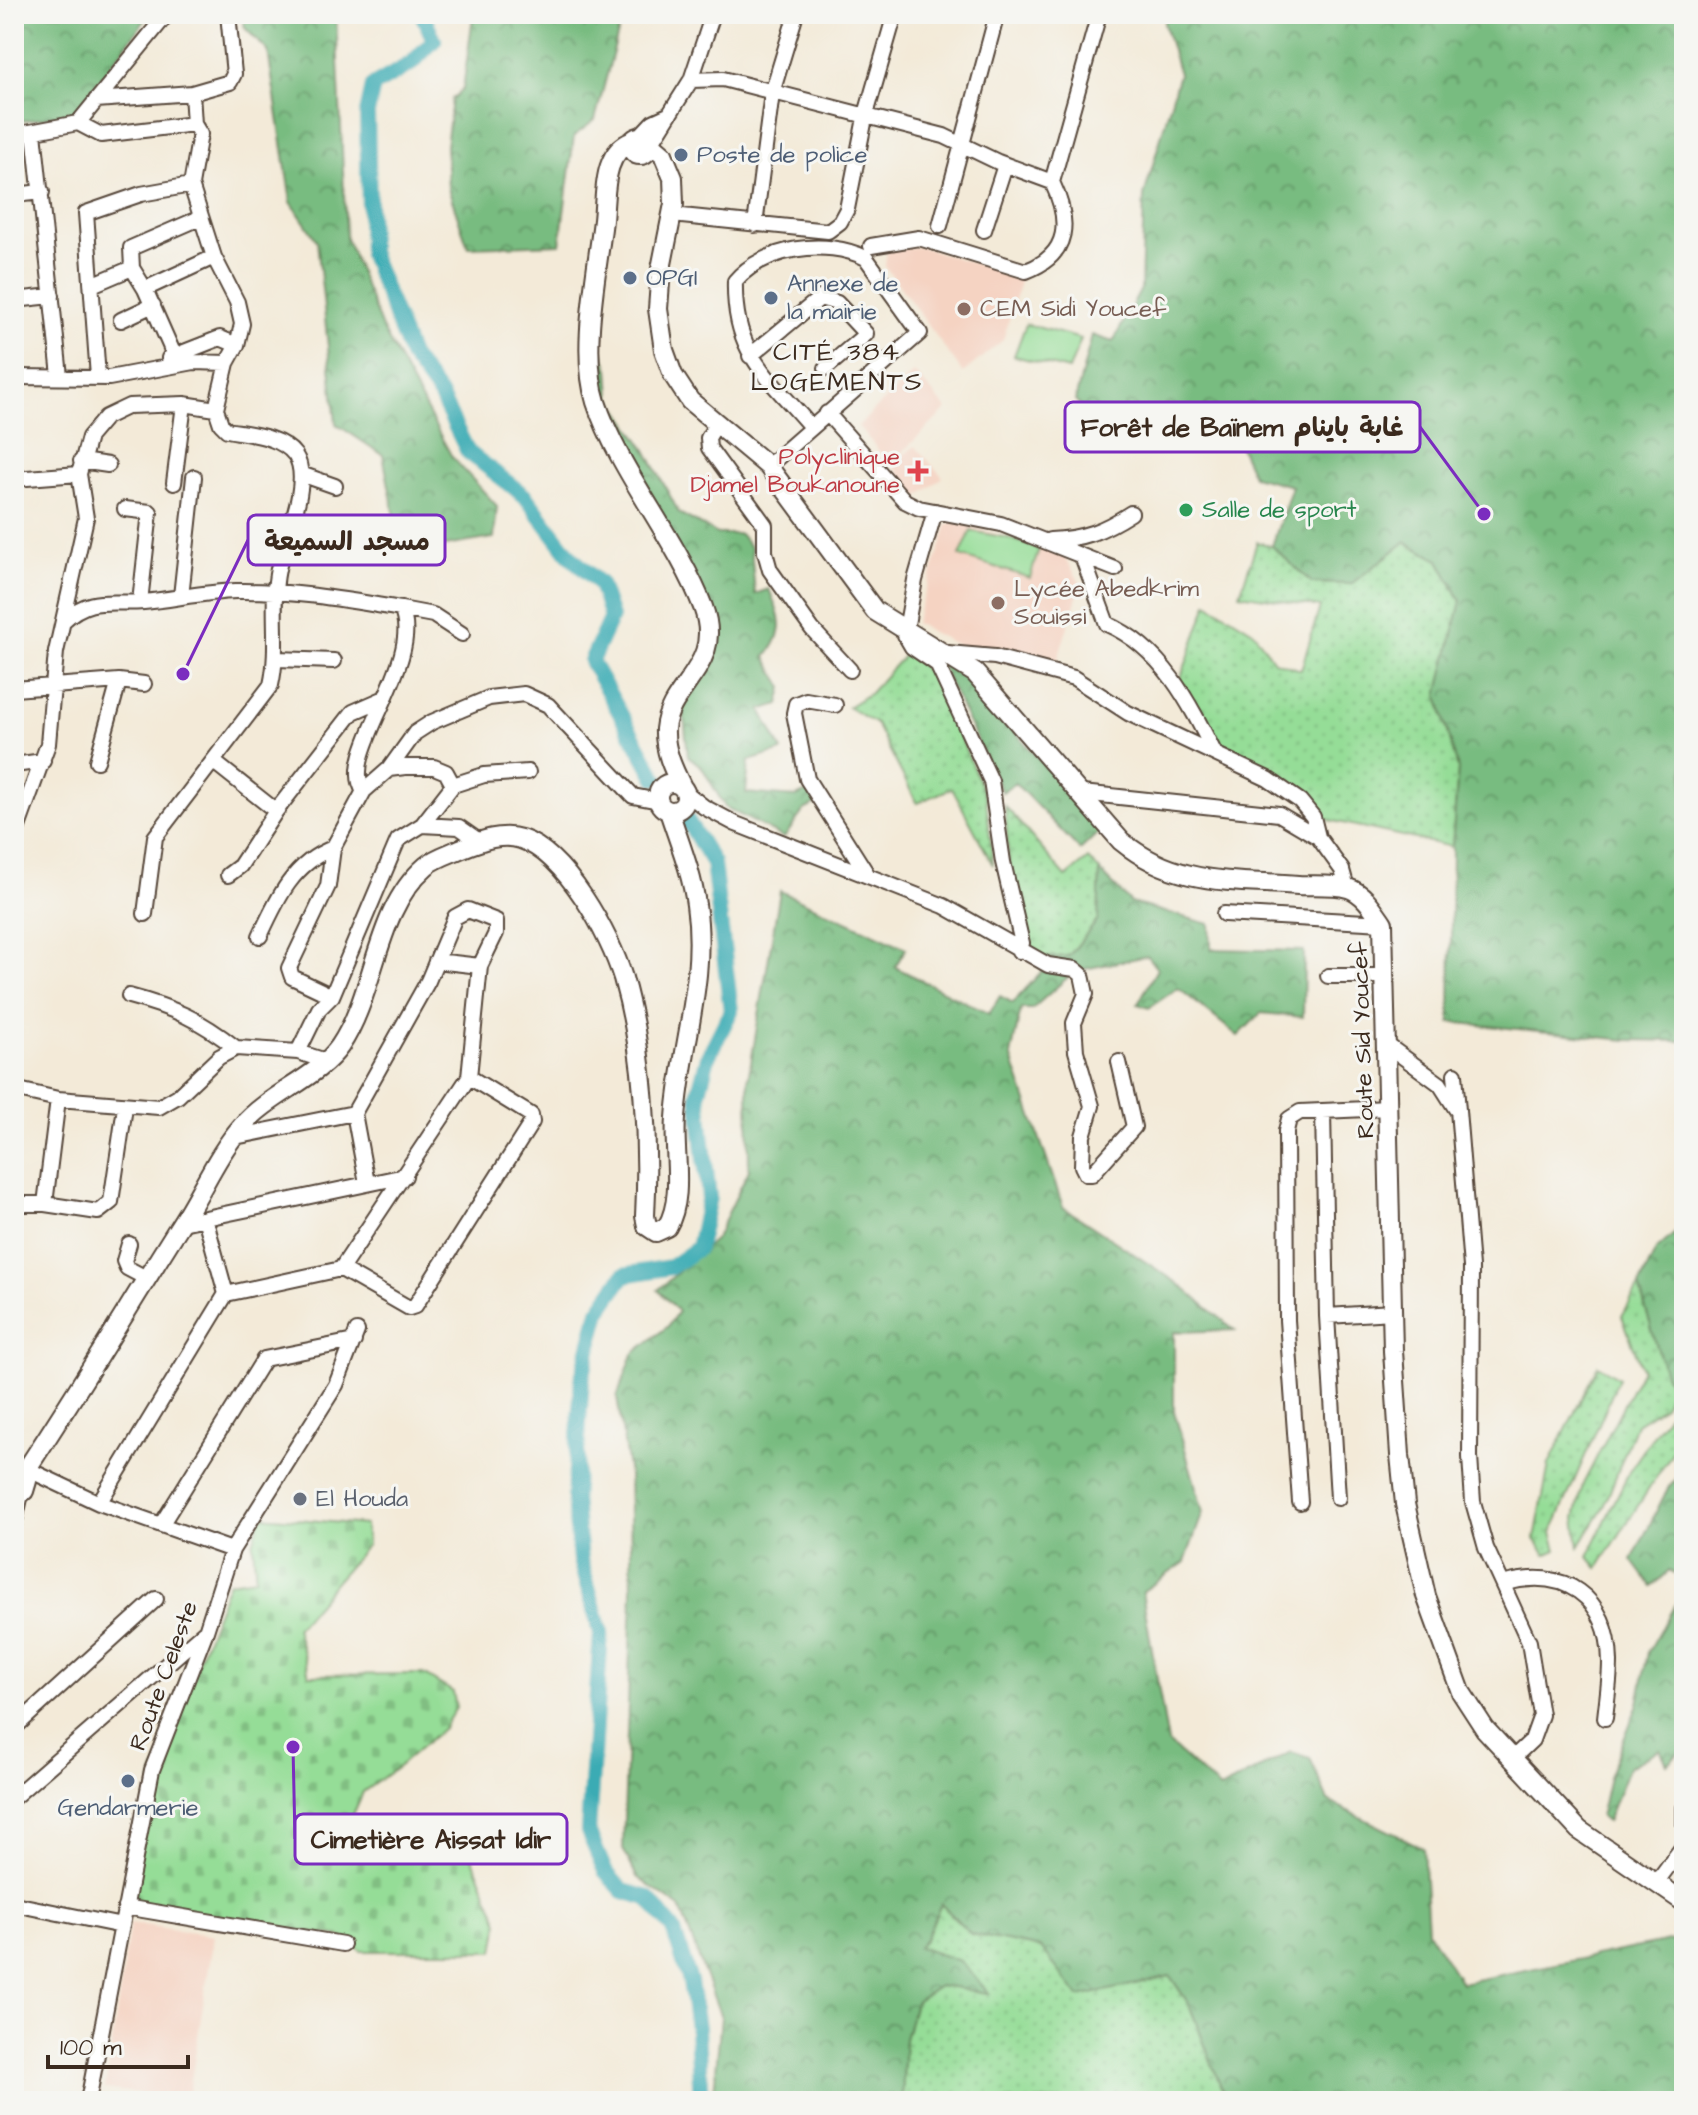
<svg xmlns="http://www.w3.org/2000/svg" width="1698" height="2115" font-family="'Architects Daughter','Playpen Sans Arabic',sans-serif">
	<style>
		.built { fill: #f5d3c2 }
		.grass { fill: url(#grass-dots); stroke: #68845a; stroke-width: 2 }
		.forest { fill: url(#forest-crowns); stroke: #5a734f; stroke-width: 2 }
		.cemetery { fill: url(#cemetery-stones); stroke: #68845a; stroke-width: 2 }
		.pitch { fill: #95dd97; stroke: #68845a; stroke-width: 2 }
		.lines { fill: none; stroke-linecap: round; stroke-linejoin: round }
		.river { stroke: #3aabb4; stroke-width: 16 }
		.minor-casing { stroke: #57473a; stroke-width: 18 }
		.major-casing { stroke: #57473a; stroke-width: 22 }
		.minor { stroke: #fff; stroke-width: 14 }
		.major { stroke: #fff; stroke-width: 18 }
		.service-dot { fill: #5c6f8a; stroke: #f6f6f2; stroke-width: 3 }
		.education-dot { fill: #8d6e63; stroke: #f6f6f2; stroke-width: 3 }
		.health-dot { fill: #e0444e; stroke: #f6f6f2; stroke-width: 3 }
		.leisure-dot { fill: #2e9e5b; stroke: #f6f6f2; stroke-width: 3 }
		.worship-dot { fill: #6b7280; stroke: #f6f6f2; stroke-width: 3 }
		.labels { text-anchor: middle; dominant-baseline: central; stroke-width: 6; stroke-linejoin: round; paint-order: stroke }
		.service-label { font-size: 24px; fill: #4e5e75; stroke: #f6f6f2; text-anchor: start }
		.education-label { font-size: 24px; fill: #785e54; stroke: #f6f6f2; text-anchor: start }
		.health-label { font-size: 24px; fill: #be3a42; stroke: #f6f6f2; text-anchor: end }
		.leisure-label { font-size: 24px; fill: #27864d; stroke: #f6f6f2; text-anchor: start }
		.street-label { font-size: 24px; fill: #3b2a1e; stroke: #f6f6f2 }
		.worship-label { font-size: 24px; fill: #5b616d; stroke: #f6f6f2; text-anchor: start }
		.neighbourhood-label { font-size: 26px; letter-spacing: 2px; fill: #3b2a1e; stroke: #f6f6f2 }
		.leader { fill: none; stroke: #7b2cbf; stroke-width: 3 }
		.callout-dot { fill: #7b2cbf; stroke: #f6f6f2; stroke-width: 3 }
		.callout { fill: #f6f6f2; stroke: #7b2cbf; stroke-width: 3 }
		.callout-label { font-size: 26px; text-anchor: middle; font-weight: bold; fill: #3b2a1e }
	</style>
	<defs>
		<pattern id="grass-dots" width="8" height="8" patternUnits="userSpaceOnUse" patternTransform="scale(2)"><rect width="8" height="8" fill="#95dd97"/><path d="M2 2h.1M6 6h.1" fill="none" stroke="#81be82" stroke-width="1.8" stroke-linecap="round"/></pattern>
		<pattern id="forest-crowns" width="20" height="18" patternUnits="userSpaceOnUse" patternTransform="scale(2)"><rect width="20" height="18" fill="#78bc80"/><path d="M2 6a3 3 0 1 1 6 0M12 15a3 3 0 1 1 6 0" fill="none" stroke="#649968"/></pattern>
		<pattern id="cemetery-stones" width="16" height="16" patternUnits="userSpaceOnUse" patternTransform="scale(2)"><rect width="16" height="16" fill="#95dd97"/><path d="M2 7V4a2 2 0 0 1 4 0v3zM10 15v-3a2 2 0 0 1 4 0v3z" fill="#81be82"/></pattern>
	</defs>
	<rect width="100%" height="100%" fill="#f6f6f2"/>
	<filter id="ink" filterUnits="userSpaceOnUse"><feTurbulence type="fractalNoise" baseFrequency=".0125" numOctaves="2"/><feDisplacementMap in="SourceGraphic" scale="16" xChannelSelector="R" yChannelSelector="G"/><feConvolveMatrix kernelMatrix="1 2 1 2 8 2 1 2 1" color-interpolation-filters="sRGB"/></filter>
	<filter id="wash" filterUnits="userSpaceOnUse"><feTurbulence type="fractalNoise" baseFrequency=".006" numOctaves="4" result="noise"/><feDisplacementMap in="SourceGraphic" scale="32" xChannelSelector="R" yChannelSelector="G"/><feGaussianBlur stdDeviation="1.8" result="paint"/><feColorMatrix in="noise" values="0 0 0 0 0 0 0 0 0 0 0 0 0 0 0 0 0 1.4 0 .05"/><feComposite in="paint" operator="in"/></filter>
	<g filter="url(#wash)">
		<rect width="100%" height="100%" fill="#f3ead8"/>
		<path class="built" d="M 921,247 L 1021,278 L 1003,340 L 963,373 L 885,266 L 887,249 Z
			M 914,372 L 947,409 L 890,464 L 858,426 Z
			M 915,446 L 943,477 L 918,497 L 892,464 Z
			M 956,522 L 1062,553 L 1081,584 L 1056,665 L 957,645 L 915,623 L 948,524 Z
			M 130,1923 L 214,1936 L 188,2099 L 105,2089 Z"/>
		<path class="grass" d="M 1257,542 L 1272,546 L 1312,583 L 1351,584 L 1405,542 L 1439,560 L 1461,601 L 1438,695 L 1458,769 L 1452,847 L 1320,818 L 1308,798 L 1268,772 L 1218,751 L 1180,680 L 1208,603 L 1253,631 L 1274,661 L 1301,670 L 1320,607 L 1240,594 Z
			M 907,652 L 927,671 L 941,692 L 986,798 L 993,865 L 952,788 L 917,803 L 876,724 L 848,707 L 870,693 Z
			M 1005,806 L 1066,877 L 1088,859 L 1100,871 L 1098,920 L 1069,956 L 1037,959 L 1029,941 L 1024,942 L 1009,865 Z
			M 1639,1286 L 1666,1377 L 1675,1384 L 1664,1406 L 1636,1424 L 1604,1507 L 1579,1547 L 1575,1518 L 1583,1484 L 1642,1369 L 1622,1316 Z
			M 1598,1365 L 1619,1378 L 1552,1532 L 1557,1550 L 1546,1555 L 1535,1539 L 1549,1464 Z
			M 1667,1415 L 1684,1434 L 1598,1568 L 1588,1556 L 1629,1472 Z
			M 941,1904 L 971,1934 L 1041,1948 L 1079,1996 L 1170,1976 L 1189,2004 L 1222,2089 L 1230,2101 L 902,2101 L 905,2039 L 915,2002 L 939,1986 L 988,1993 L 960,1961 L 917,1947 L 925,1939 Z"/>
		<path class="forest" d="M 17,14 L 150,14 L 73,114 L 14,122 Z
			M 242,14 L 336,14 L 346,238 L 382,328 L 452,457 L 497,506 L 494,538 L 402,553 L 383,455 L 336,424 L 317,241 L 291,202 L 268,51 L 245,28 Z
			M 467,14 L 623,14 L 595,120 L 574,136 L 560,244 L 468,247 L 448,188 L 446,146 L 452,99 L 463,89 L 473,16 Z
			M 1166,14 L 1684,14 L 1684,1041 L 1627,1040 L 1450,1022 L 1452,847 L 1458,769 L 1438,695 L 1461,601 L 1439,560 L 1405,542 L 1351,584 L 1312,583 L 1272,546 L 1292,486 L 1253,476 L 1232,429 L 1106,430 L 1075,401 L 1092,335 L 1113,342 L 1141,289 L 1144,196 L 1179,74 L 1164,24 Z
			M 600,346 L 609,369 L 611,398 L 646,450 L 679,513 L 717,534 L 740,534 L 751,548 L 755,594 L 769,589 C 781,619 787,630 766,657 L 783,688 L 779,704 L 761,710 L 782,751 L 749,761 L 746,793 L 796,797 L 811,790 L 818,803 L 804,810 L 784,838 L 725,807 L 702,767 L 688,756 L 683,708 L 706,669 L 714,647 L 661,515 L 605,412 L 599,379 Z
			M 937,657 L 979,691 L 1101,830 L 1080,850 L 1015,783 L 1002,792 Z
			M 1100,871 L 1131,903 L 1210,924 L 1211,949 L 1304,951 L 1303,1017 L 1261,1013 L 1238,1036 L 1178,988 L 1149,1008 L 1138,1004 L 1157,969 L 1147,956 L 1075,971 L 1037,959 L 1069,956 L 1098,920 Z
			M 780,891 L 906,948 L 895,967 L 989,1014 L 1000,996 L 1013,1003 L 1042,971 L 1069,976 L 1032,1009 L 1021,1009 L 1011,1055 L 1063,1207 L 1176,1282 L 1235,1330 L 1174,1332 L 1174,1411 L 1203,1512 L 1185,1562 L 1142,1592 L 1168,1743 L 1220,1789 L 1291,1752 L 1310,1758 L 1328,1801 L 1423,1848 L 1428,1931 L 1461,1983 L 1684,1938 L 1684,2101 L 1230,2101 L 1222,2089 L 1189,2004 L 1170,1976 L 1079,1997 L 1041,1948 L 971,1934 L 941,1904 L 925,1939 L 918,1947 L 960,1961 L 989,1993 L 939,1986 L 915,2002 L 905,2039 L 902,2101 L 713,2101 L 721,2017 L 680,1908 L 637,1877 L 623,1849 L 632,1590 L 629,1475 L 617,1397 L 633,1354 L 668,1326 L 678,1311 L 658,1290 L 716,1238 L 749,1170 L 748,1080 Z
			M 1684,1225 L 1684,1392 L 1666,1377 L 1639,1286 L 1656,1250 Z
			M 1684,1472 L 1684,1579 L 1669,1571 L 1652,1587 L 1632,1560 L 1669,1486 Z
			M 1684,1589 L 1684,1748 L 1667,1764 L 1660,1749 L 1628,1768 L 1607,1822 L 1600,1817 L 1609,1777 L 1638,1704 L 1648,1652 Z"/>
		<path class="cemetery" d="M 261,1516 L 365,1525 L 367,1545 L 296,1628 L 309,1675 L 423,1674 L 453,1692 L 456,1708 L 443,1728 L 399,1766 L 363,1792 L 352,1817 L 423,1825 L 465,1840 L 499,1922 L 494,1951 L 361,1951 L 342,1937 L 130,1903 L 154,1774 L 229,1582 L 256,1578 L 253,1544 Z"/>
		<path class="pitch" d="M 1026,324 L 1081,339 L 1069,370 L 1014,356 Z
			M 971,531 L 1008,538 L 1039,549 L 1030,578 L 960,556 Z"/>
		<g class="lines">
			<path class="river" d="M 422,14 L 434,40 L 412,63 L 373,86 L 367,113 L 370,252 L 411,356 L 440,395 L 468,452 L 525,496 L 571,557 L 600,584 L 611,617 L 591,661 L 656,778
				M 687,820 L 713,863 L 731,1011 L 708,1057 L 698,1095 L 709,1197 L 698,1248 L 671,1267 L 624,1275 L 599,1311 L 582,1378 L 574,1499 L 580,1560 L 601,1633 L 588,1831 L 605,1871 L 623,1891 L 648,1898 L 673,1929 L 690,1981 L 697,2028 L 701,2101"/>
		</g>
	</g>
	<g filter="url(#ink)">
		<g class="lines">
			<defs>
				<path id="minor" d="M 691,80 L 723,79 L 944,136 L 998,162 L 1052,182
					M 96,100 L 192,93 L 230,82 L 234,74 L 228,14
					M 78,123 L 101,135 L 194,124
					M 34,132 L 60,376
					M 14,135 L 78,123 L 167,14
					M 638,138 L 653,122 L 666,116
					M 649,147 L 691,80 L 713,14
					M 14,195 L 42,192
					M 672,215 L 828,231 L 840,222 L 847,209 L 865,118 L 895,14
					M 755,225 L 772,93 L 796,14
					M 940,226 L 997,14
					M 984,230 L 1005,165
					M 871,246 L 919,238 L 1026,271 C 1071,254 1070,220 1052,182 L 1099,14
					M 92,285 L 132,268
					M 145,289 L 214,257
					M 14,300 L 52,296
					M 121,320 L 153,305
					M 750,356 L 820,298 L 837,303 L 866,334 L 826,368
					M 175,357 L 145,289 L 132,268 L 131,248 L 200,218
					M 169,358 L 220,338 L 237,345
					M 14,377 L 109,378 L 194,362 L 227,363
					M 98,377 L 86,213 L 141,194 L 191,185
					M 827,413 L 905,501 L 919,508 L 1001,524 L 1115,569
					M 715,426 L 708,438 L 709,448 L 765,525 L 765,552 L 770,570 L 812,629 L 850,670
					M 81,461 L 108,465
					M 768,466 L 920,333 L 866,258 C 826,238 764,247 735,281 C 733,354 767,375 811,427
					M 301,474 L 335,486
					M 14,479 L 79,474
					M 174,483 L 184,404
					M 125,509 L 150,512 L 140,602
					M 935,511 L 915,580 L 905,635 L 912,647 L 937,664 L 991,781 L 1003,862 L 1022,943 L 1019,951
					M 1050,540 C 1083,539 1103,531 1131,513
					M 1082,556 L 1107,624 C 1162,648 1189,702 1215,754
					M 181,596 L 194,477
					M 401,609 L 433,615 L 462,634
					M 63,621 C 91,595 109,605 144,602 C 174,599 205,592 236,591 C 291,590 347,600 401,609 C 426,660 337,755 364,791
					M 948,653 L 995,657 L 1074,678 L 1128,713 L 1268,779 L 1300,801 L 1313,817 L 1318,837 L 1342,870 L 1347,888
					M 277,659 L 334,661
					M 14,689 L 119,681 L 144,684
					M 835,705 L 806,700 L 796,704 L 794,713 L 807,779 L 867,874
					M 97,761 L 119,681
					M 214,762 L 276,811
					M 14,765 L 43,761
					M 389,769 L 415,733 L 432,722 L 489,698 L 524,694 L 548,705 L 633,796 L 659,801
					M 453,785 L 484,775 L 528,772
					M 684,791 L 704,807 L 736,824 L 944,906 L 1048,965 L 1075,969 L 1082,975 L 1086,994 L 1074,1023 L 1076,1051 L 1092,1106 L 1083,1136 L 1082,1166 L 1086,1174 L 1092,1174 L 1134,1127 L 1119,1062
					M 1082,793 L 1279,814 L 1318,837
					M 14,838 L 48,744 L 56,652 L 86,518 L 79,474 L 89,437 L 106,417 L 129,406 L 184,404 L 216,409 L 227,363 L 237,345 L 242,324 L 237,302 L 214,257 L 191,185 L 200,134 L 194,124 L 192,93
					M 228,875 L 240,866 L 276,811 L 353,712 L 385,698
					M 145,914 L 155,837 L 271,685 C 280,646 270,607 278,569 C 284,541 313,481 295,455 C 281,436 249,434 227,430 L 221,424 L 216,409
					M 1224,914 L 1383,923
					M 260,936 C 277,899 293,863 333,848
					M 436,961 L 480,966
					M 1328,976 L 1386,976
					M 129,996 C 174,1008 199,1019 236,1048
					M 332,996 L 292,977 L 289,968 L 328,886 L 333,848 L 364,791 L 389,769 L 405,767 L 434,767 L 446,772 L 453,785 L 422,825 L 459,827 L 479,841
					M 1387,1045 L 1440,1084 L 1456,1109
					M 298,1052 L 319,1009 L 332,996 L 398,840 L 422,825
					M 1455,1074 L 1471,1267 L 1470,1457 L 1473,1502 L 1486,1548 L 1529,1642 L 1541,1715 L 1532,1740 L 1513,1758
					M 14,1089 L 58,1099 L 159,1107 L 178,1096 L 219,1057 L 236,1048 L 298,1052 L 326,1061
					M 1323,1111 L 1327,1316 L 1338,1498
					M 354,1113 L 367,1183
					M 235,1137 L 354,1113 L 428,981 L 455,917 L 468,910 L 496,921 L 496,933 L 480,966 L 469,1077 L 341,1269
					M 14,1204 L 45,1204 L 98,1212 L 111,1202 L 125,1107
					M 45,1204 L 58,1099
					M 205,1218 L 226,1294
					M 182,1223 L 405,1176
					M 129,1244 L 124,1261 L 127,1268 L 146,1278
					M 1327,1316 L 1393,1312
					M 27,1469 L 99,1503 L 232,1550
					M 1300,1502 L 1287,1320 L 1286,1131 L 1289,1119 L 1300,1112 L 1389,1108
					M 99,1503 L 226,1294 L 341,1269 L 409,1308 L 415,1306 L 532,1122 L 531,1115 L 469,1077
					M 14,1525 L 21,1494
					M 161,1525 L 264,1359 L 354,1341
					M 1503,1584 C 1563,1566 1609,1596 1610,1662 C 1610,1680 1607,1699 1605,1718
					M 14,1728 L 156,1599
					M 14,1797 L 204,1632
					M 1684,1808 L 1684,1830
					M 1655,1884 L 1684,1845
					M 14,1904 L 122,1926
					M 125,1907 L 343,1944
					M 88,2101 L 152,1770 L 206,1631 L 232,1550 L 336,1385 L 357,1331"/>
				<path id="major" d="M631 146a9 9 0 1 1 18 0a9 9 0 1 1-18 0Z
					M 633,141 C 602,152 606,193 603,220 C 597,273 580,351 596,402 C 618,470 677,539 703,607 C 725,666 669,685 665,729 C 664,750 673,769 682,787
					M 648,141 L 663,154 L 673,178 L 674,204 L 661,269 L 658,309 L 664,350 L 673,375 L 690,401 L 768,466 L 875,611 L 975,673 L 1121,841 C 1176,886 1231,880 1298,885 C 1314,886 1333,884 1348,888 C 1364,893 1374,910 1383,923 L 1393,1351 L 1400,1455 L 1405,1504 L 1426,1596 L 1461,1692 L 1485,1729 L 1579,1830 L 1684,1902
					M658 797a14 14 0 1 1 28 0a14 14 0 1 1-28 0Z
					M 24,1473 C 79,1390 129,1306 182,1222 C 202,1191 218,1153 242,1126 C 269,1094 318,1078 340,1046 C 377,991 374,911 426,866 C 435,858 449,854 460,849 C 478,842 501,832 521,839 C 566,854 610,935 623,978 C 644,1051 649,1141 645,1216 L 647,1226 L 656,1232 L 667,1227 C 685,1197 673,1152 676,1118 C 681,1047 707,977 696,905 C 692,873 679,842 669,811
					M 14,1497 L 24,1491 L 27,1481 L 16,1467"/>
			</defs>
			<use href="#minor" class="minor-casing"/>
			<use href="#major" class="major-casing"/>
			<use href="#minor" class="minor"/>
			<use href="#major" class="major"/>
		</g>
	</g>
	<g class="service-dot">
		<circle cx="681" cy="155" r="8"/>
		<circle cx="630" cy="278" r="8"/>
		<circle cx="771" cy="298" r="8"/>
		<circle cx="128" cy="1781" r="8"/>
	</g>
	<g class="education-dot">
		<circle cx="964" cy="309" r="8"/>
		<circle cx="998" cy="603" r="8"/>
	</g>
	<path class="health-dot" d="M914 459h8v8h8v8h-8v8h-8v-8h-8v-8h8z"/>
	<circle class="leisure-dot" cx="1186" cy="510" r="8"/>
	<circle class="worship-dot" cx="300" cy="1499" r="8"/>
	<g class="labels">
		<g class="service-label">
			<text x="697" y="155">Poste de police</text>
			<text x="646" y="278">OPGI</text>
			<text x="787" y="284">Annexe de<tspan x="787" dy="28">la mairie</tspan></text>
			<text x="128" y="1808" text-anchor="middle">Gendarmerie</text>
		</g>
		<g class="education-label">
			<text x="980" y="309">CEM Sidi Youcef</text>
			<text x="1014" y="589">Lycée Abedkrim<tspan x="1014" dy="28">Souissi</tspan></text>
		</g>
		<g class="health-label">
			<text x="900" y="457">Polyclinique<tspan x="900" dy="28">Djamel Boukanoune</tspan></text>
		</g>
		<g class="leisure-label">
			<text x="1202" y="510">Salle de sport</text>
		</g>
		<g class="street-label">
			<text transform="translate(1363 1040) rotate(-92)">Route Sid Youcef</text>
			<text transform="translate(164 1676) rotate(-70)">Route Celeste</text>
		</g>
		<g class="worship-label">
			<text x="316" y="1499">El Houda</text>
		</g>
		<g class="neighbourhood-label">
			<text x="837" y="352">CITÉ 384<tspan x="837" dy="30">LOGEMENTS</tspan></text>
		</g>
	</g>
	<path class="leader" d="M1484 514L1420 427M183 674L248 540M293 1747L295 1839"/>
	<g class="callout-dot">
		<circle cx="1484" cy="514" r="8"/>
		<circle cx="183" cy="674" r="8"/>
		<circle cx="293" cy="1747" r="8"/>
	</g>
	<g class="callout">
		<rect x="1065" y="402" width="355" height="50" rx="8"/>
		<rect x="248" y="515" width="197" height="50" rx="8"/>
		<rect x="295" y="1814" width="272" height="50" rx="8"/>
	</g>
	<g class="callout-label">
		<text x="1242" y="436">Forêt de Baïnem غابة باينام</text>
		<text x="347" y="550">مسجد السميعة</text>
		<text x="431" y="1848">Cimetière Aissat Idir</text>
	</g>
	<rect width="1698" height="2115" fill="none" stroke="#f6f6f2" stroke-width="48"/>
	<path d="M48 2055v12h140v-12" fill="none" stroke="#3b2a1e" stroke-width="4"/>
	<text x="60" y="2055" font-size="24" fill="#3b2a1e" stroke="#f6f6f2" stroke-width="6" paint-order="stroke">100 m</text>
</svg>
